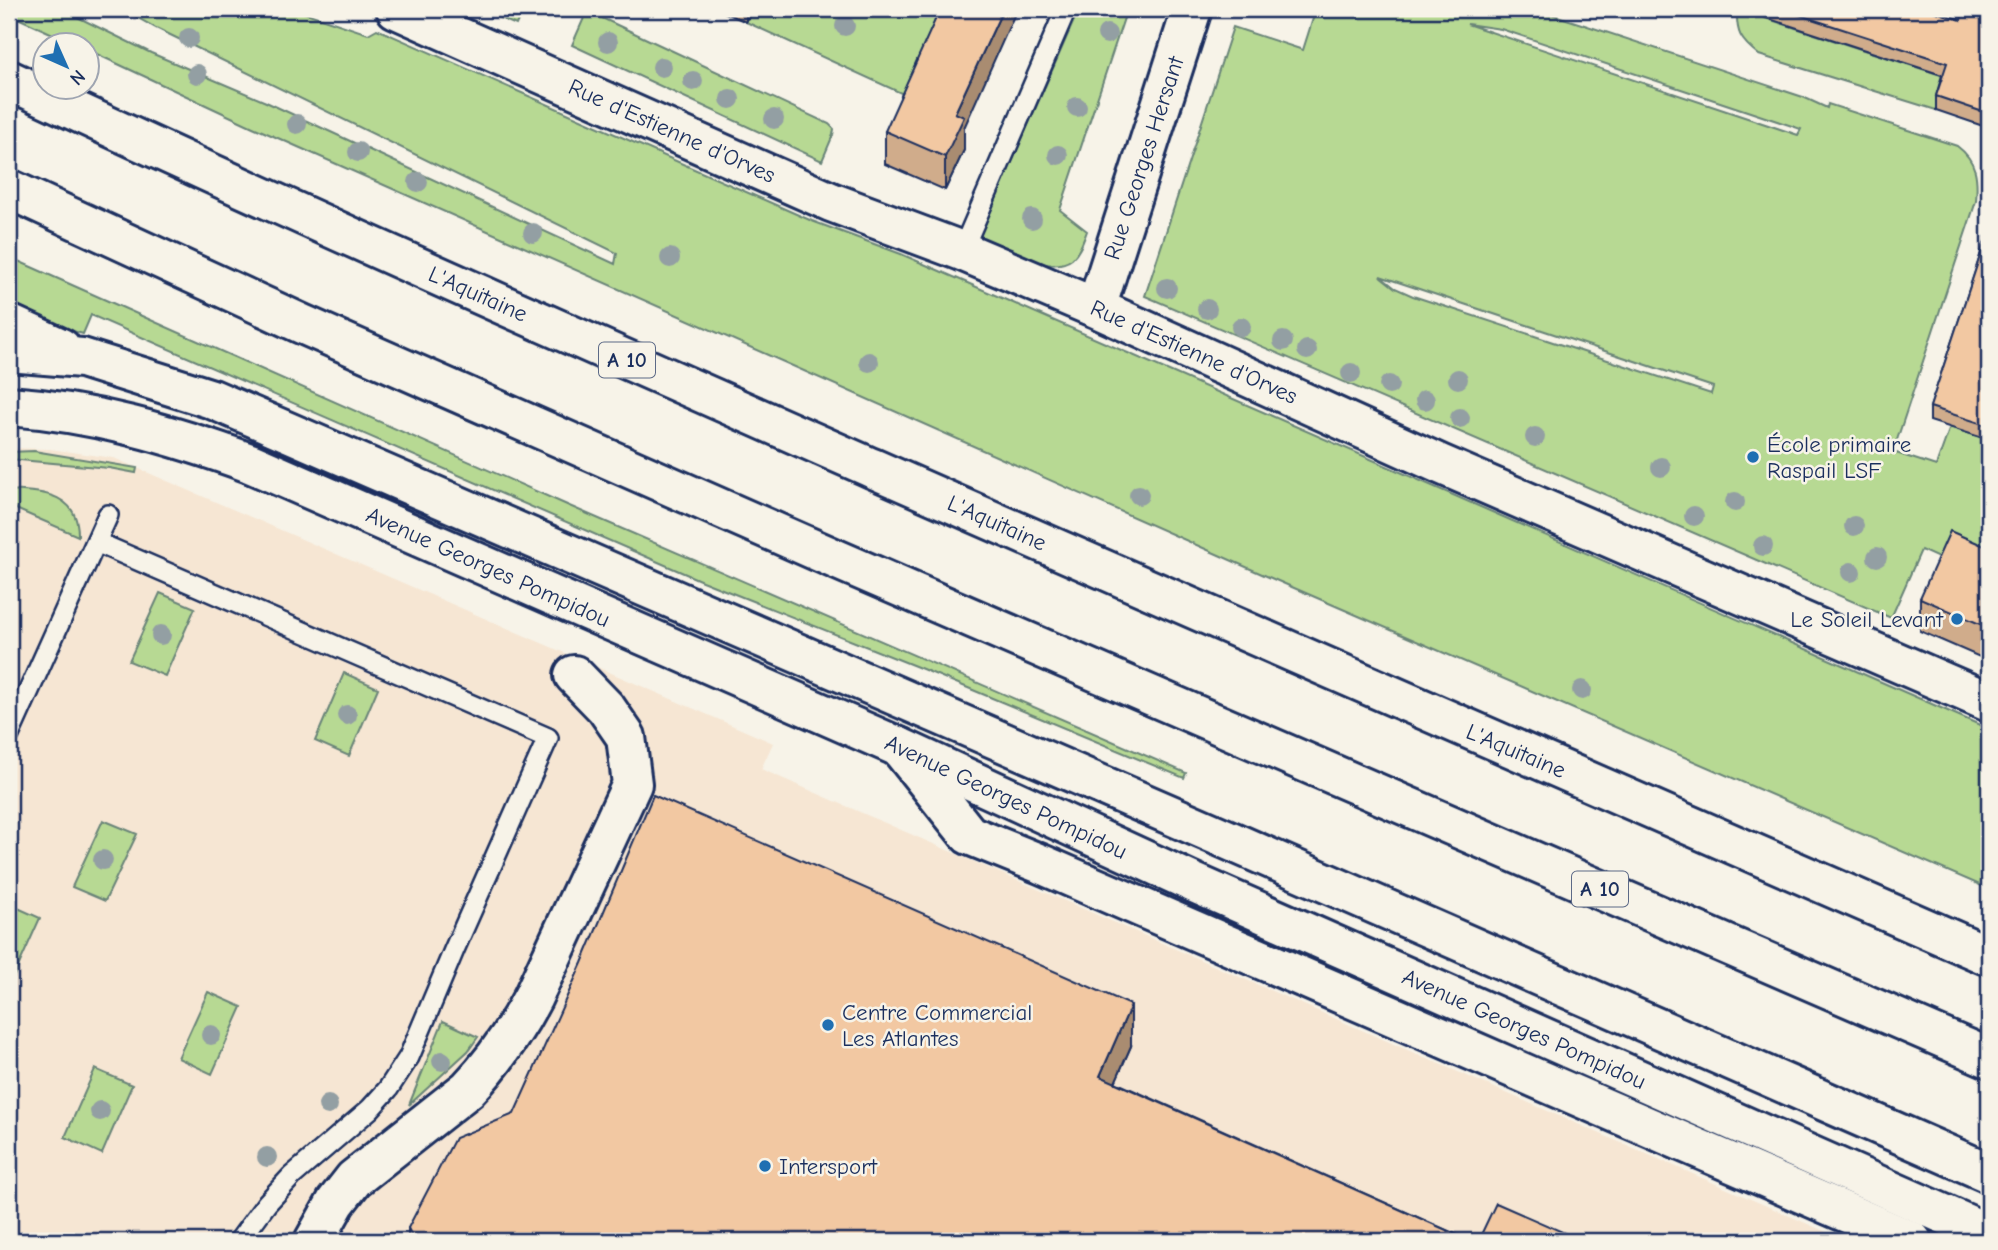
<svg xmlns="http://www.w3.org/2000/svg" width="1998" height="1250" font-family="'Comic Neue',sans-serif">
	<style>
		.built { fill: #f6e6d3 }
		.green { fill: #b7d993; stroke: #698478; stroke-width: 2; fill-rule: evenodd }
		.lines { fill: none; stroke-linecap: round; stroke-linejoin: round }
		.lane-casing { stroke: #1b2f5e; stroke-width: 24 }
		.street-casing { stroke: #1b2f5e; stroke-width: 44 }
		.secondary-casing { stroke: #1b2f5e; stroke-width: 44 }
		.primary-casing { stroke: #1b2f5e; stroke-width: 44 }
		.highway-casing { stroke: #1b2f5e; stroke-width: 44 }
		.lane { stroke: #f7f3e8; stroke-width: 19 }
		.street { stroke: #f7f3e8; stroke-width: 38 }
		.secondary { stroke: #f7f3e8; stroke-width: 38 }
		.primary { stroke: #f7f3e8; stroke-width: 38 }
		.highway { stroke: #f7f3e8; stroke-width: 38 }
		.tree { fill: #939fa3 }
		.wall { fill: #d0ac8b; stroke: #1b2f5e; stroke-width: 2 }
		.shaded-wall { fill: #a98c71; stroke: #1b2f5e; stroke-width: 2 }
		.building { fill: #f2c8a2; stroke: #1b2f5e; stroke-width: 2 }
		.poi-dot { fill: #1f6fb2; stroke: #f7f3e8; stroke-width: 2.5 }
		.labels { text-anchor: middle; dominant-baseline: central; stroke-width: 5; stroke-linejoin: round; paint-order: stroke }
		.shield { fill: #f7f3e8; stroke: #5d6a87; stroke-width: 2 }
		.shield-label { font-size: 21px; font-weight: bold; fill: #1b2f5e }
		.street-label { font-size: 23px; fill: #1b2f5e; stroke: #f7f3e8 }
		.poi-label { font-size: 23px; fill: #1b2f5e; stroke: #f7f3e8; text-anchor: start }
	</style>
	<rect width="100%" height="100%" fill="#f7f3e8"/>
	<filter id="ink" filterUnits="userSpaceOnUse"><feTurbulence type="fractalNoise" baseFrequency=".0143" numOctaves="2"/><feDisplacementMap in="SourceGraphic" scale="14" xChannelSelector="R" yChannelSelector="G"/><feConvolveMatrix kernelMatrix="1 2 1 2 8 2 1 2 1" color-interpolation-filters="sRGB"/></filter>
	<g filter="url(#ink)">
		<path class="built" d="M 9,448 L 50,449 L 114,458 L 773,743 L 761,769 L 1847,1241 L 9,1241 Z"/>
		<path class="green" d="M 9,9 L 61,9 L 151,53 L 266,102 L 615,264 L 617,253 L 156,28 L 122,9 L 294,9 L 368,34 L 377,29 L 812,221 L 901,254 L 1989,729 L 1989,889 L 1271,578 L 253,127 L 88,50 L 88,46 L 77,45 L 9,14 Z
			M 479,9 L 523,9 L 516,25 Z
			M 752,9 L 955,9 L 914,99 L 746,22 Z
			M 1079,9 L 1127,9 L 1060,210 L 1087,231 C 1083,241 1080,252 1072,259 C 1049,277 1001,247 979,237 Z
			M 1316,9 L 1536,9 L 1803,97 L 1827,108 L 1828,104 L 1957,146 C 1977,161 1978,178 1976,201 L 1893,452 L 1936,466 L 1950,427 L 1989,440 L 1989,581 L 1921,550 L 1891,618 L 1145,296 L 1233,27 L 1303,50 ZM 1467,24 L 1501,29 L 1801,129 L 1798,135 ZM 1380,276 L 1713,387 L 1711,394 L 1413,296 L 1395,288 Z
			M 1737,9 L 1947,77 L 1936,110 L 1759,55 C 1740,40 1736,33 1737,9 Z
			M 587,11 L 829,124 L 834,129 L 833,135 L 822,161 L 572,45 Z
			M 9,257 L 567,505 L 1186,773 L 1184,778 L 920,668 L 702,581 L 91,315 L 83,334 L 40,321 L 9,308 Z
			M 34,451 L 137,468 L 136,473 L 109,468 L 9,459 L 9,452 Z
			M 9,490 C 43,492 79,493 78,536 L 9,506 Z
			M 160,593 L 195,608 L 165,676 L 129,661 Z
			M 344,673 L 378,688 L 349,756 L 315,741 Z
			M 103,820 L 137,834 L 105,901 L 72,887 Z
			M 9,904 L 40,918 L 10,985 L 9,984 Z
			M 208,992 L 242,1007 L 212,1074 L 178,1058 Z
			M 443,1021 L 478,1037 L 468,1051 L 409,1105 Z
			M 95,1069 L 132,1085 L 102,1154 L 65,1137 Z"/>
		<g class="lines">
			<defs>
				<path id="lane" d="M 962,251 L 1066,9
					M 96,542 L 548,738 L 454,950 L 409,1057 L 388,1089 L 370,1109 L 292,1176 L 267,1203 L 239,1241
					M 9,735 L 108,515"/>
				<path id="street" d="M 396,9 L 831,202 L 962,251 L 1096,308 L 1440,464 L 1989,702
					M 1096,308 L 1192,9
					M 314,1241 L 336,1202 L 354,1179 L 468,1089 C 495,1061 515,1031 533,997 L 632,784 L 626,737 L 606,708 L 574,675"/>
				<path id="secondary" d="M 899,747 L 969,835 L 1041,864 L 1912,1241"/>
				<path id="primary" d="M 9,324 L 61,348
					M 9,352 L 82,358 L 212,399 L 1226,839 L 1989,1173
					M 9,406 C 93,412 171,434 250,463 L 899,747 L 1192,882 L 1989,1234"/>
				<path id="highway" d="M 9,80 C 295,214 584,341 872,468 C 1244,631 1617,794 1989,956
					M 9,189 L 302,324 L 838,560 L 1989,1058"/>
			</defs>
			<use href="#lane" class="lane-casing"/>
			<use href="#street" class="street-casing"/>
			<use href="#secondary" class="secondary-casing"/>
			<use href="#primary" class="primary-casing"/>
			<use href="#highway" class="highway-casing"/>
			<use href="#lane" class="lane"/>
			<use href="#street" class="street"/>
			<use href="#secondary" class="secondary"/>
			<use href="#primary" class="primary"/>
			<use href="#highway" class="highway"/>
		</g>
		<g class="tree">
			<circle cx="845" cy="26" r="10"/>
			<circle cx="1107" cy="34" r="10"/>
			<circle cx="189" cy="38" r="10"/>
			<circle cx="608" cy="42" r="10"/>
			<circle cx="662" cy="67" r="10"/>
			<circle cx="197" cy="74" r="10"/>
			<circle cx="693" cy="81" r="10"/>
			<circle cx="730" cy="99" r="10"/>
			<circle cx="1077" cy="107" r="10"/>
			<circle cx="774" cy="119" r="10"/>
			<circle cx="297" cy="124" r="10"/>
			<circle cx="358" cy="152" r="10"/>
			<circle cx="1058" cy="155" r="10"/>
			<circle cx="418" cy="182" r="10"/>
			<circle cx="1032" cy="219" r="10"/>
			<circle cx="533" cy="233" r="10"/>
			<circle cx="670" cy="258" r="10"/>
			<circle cx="1167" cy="288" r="10"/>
			<circle cx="1207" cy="309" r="10"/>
			<circle cx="1241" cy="327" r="10"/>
			<circle cx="1283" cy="341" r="10"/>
			<circle cx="1307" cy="350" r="10"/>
			<circle cx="869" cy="362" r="10"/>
			<circle cx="1351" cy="373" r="10"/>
			<circle cx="1458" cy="379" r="10"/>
			<circle cx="1389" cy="385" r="10"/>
			<circle cx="1425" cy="400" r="10"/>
			<circle cx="1460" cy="418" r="10"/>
			<circle cx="1535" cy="437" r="10"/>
			<circle cx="1661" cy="467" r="10"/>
			<circle cx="1139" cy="495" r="10"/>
			<circle cx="1735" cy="502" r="10"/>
			<circle cx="1694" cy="516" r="10"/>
			<circle cx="1854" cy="526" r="10"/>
			<circle cx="1763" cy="546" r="10"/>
			<circle cx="1877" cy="557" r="10"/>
			<circle cx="1851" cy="572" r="10"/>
			<circle cx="161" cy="635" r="10"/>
			<circle cx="1582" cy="690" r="10"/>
			<circle cx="347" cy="715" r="10"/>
			<circle cx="103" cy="860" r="10"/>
			<circle cx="211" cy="1035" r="10"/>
			<circle cx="442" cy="1061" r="10"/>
			<circle cx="328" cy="1105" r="10"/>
			<circle cx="100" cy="1111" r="10"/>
			<circle cx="267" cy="1157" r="10"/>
		</g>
		<path class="wall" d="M 717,9 L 752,9 L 746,22 Z
			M 1739,9 L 1927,9 L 1961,20 L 1989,9 L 1989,128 L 1936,110 L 1936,96 L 1942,75 Z
			M 964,128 L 964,150 L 945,190 L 885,164 L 885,131 Z
			M 1989,229 L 1989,440 L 1930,421 L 1930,407 Z
			M 1989,548 L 1989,661 L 1920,631 L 1920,598 Z
			M 1131,1046 L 1115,1082 L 1471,1241 L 408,1241 L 408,1228 Z"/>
		<path class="shaded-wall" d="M 746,9 L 752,9 L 746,22 Z
			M 1003,9 L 1017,9 L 964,128 L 964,150 L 945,190 L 945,157 L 955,113 Z
			M 1131,1005 L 1131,1046 L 1100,1117 L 1100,1076 Z"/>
		<path class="building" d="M 940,9 L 1003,9 L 955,113 L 964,117 L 945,157 L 885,131 Z
			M 1781,9 L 1927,9 L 1961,20 L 1964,9 L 1989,9 L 1989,114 L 1936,96 L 1947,63 Z
			M 1989,229 L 1989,426 L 1930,407 Z
			M 1950,531 L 1989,548 L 1989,628 L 1920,598 Z
			M 653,795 L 1131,1005 L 1100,1076 L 1471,1241 L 414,1241 L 408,1228 L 455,1138 L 514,1114 L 582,963 Z
			M 1496,1203 L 1583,1241 L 1478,1241 Z"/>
	</g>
	<g class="poi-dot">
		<circle cx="1753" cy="457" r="7"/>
		<circle cx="1957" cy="619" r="7"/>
		<circle cx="828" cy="1025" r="7"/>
		<circle cx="765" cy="1166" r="7"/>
	</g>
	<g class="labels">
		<g class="shield">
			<rect x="599" y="342.5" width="56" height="35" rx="5"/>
			<rect x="1572" y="871.5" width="56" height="35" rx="5"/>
		</g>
		<g class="shield-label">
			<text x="627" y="360">A 10</text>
			<text x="1600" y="889">A 10</text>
		</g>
		<g class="street-label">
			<text transform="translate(672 131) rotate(24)">Rue d'Estienne d'Orves</text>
			<text transform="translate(1144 158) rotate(-72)">Rue Georges Hersant</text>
			<text transform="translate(478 294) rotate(24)">L'Aquitaine</text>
			<text transform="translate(1194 352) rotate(24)">Rue d'Estienne d'Orves</text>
			<text transform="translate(997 523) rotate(24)">L'Aquitaine</text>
			<text transform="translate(488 567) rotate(24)">Avenue Georges Pompidou</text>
			<text transform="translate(1516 751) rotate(23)">L'Aquitaine</text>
			<text transform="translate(1006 797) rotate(25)">Avenue Georges Pompidou</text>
			<text transform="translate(1524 1029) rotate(24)">Avenue Georges Pompidou</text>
		</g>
		<g class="poi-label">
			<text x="1767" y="444">École primaire<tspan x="1767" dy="26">Raspail LSF</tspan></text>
			<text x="1943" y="619" text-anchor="end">Le Soleil Levant</text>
			<text x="842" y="1012">Centre Commercial<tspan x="842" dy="26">Les Atlantes</tspan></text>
			<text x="779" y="1166">Intersport</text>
		</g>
	</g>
	<rect width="1998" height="1250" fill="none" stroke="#f7f3e8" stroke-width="35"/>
	<rect x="18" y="18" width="1963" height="1215" fill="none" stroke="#1b2f5e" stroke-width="2.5" filter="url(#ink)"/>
	<g transform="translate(66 66) rotate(135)"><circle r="33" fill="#f7f3e8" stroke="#9fa5b1" stroke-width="2"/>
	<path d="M0-5L12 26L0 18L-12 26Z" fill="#1f6fb2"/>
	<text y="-10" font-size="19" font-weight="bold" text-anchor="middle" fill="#1b2f5e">N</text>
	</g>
</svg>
